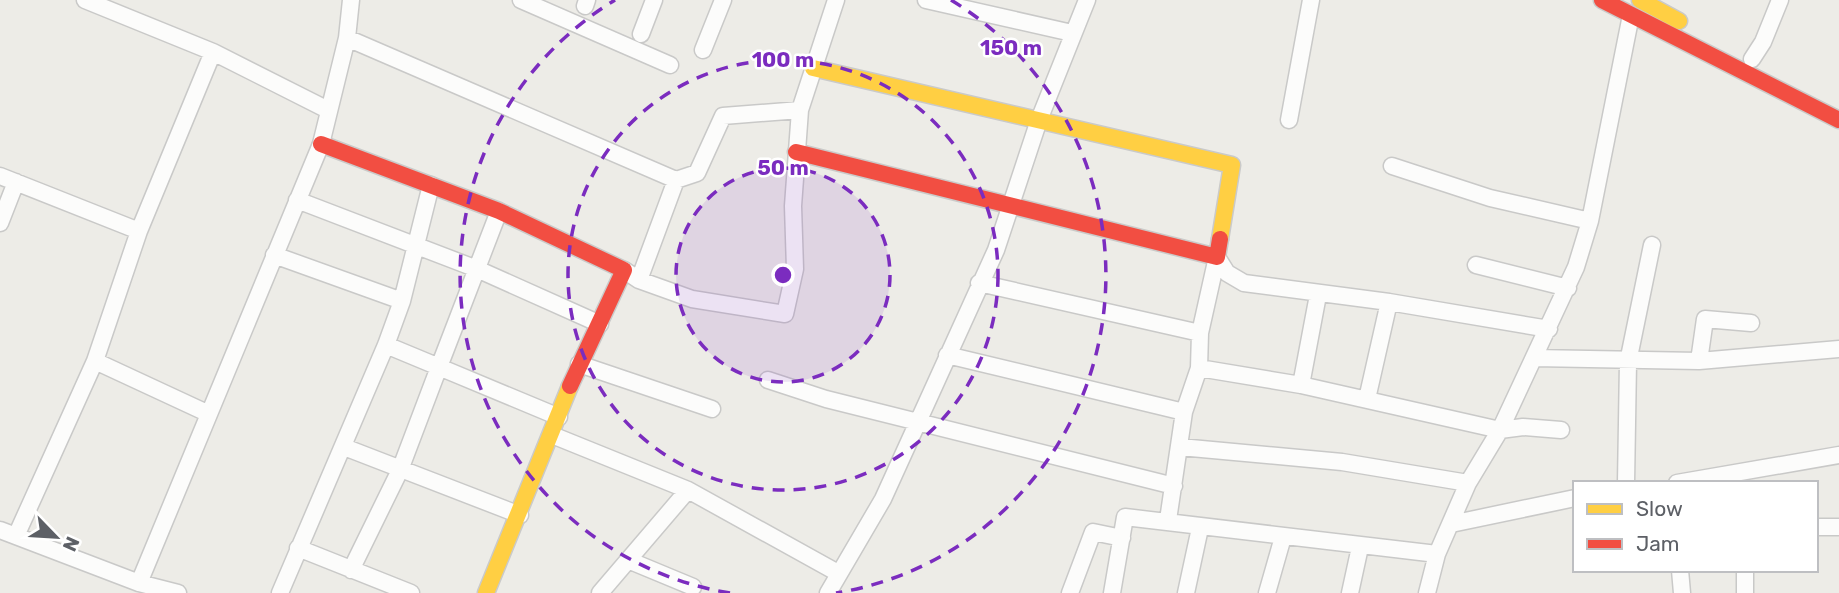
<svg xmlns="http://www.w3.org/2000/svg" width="1839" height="593" font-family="Rubik,sans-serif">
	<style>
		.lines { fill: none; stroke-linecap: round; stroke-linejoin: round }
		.street-casing { stroke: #c9c9c8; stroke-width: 19 }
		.slow-casing { stroke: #cacac9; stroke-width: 19 }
		.jam-casing { stroke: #cacac9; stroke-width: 19 }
		.street { stroke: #fcfcfb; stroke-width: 16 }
		.slow { stroke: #ffcf43; stroke-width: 16 }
		.jam { stroke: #f24e42; stroke-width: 16 }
		.ring { fill: none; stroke: #7b2cbf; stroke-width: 3.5; stroke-dasharray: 12 9 }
		.centre { fill: #7b2cbf; stroke: #fff; stroke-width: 3.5 }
		.ring-label { font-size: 21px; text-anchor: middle; font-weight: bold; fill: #7b2cbf; stroke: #fff; stroke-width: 5; stroke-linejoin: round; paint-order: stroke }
	</style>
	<rect width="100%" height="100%" fill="#edece7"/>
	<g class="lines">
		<defs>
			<path id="street" d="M 85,0 L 213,52 L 328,110
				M 521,0 L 670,65
				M 926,0 L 1072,33
				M 585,6 L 587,0
				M 641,34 L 654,0
				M 347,38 L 676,180 L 639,280 L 624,270
				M 703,50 L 723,0
				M 1752,59 L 1763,42 L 1780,0
				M 1289,120 L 1311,0
				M 1392,166 L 1490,198 L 1590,221
				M 0,176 L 139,231
				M 676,180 L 697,173 L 723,116 L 800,110
				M 297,200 L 477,269 L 600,324
				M 0,223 L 16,182
				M 274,255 L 402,301
				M 1476,265 L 1568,288
				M 639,280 L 692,299 L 785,314 L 795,269 L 793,206 L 800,110 L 836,0
				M 979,283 L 1200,333
				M 386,345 L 439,367 L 499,211
				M 947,355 L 1184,412
				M 1534,358 L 1699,361 L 1839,349
				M 95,361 L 207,413
				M 1699,361 L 1705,319 L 1751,323
				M 579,364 L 712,409
				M 1199,368 L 1301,385 L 1500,430 L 1523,427 L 1561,430
				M 768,380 L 826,399 L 1174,486
				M 1301,385 L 1318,295
				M 1367,399 L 1389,302
				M 552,435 L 688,490 L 838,573
				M 344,447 L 520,515
				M 1180,447 L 1342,462 L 1468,483
				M 1626,483 L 1628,362 L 1652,245
				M 1677,483 L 1839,455
				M 1168,520 L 1184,412 L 1199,368 L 1200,333 L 1217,257 L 1227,273 L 1244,283 L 1389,302 L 1549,329
				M 1451,524 L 1575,498
				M 1816,527 L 1839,527
				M 0,530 L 139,583 L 178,593
				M 16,536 L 95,361 L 139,231 L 213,52
				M 298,548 L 411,593
				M 628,560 L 693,587
				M 351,570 L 400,470 L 439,367 L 559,417
				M 1680,570 L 1682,593
				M 139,583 L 321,144 L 347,38 L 351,0
				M 280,593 L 386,345 L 402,301 L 431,185
				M 600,593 L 688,490
				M 828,593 L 883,499 L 996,250 L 1039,120 L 1087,0
				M 1070,593 L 1093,532 L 1122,538
				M 1112,593 L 1125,517 L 1437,554
				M 1186,593 L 1200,528
				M 1267,593 L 1283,537
				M 1350,593 L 1360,547
				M 1427,593 L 1437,554 L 1468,483 L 1500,430 L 1576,267 L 1590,221 L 1631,15
				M 1745,593 L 1745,570"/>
			<path id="slow" d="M 1640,0 L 1679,21
				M 813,68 L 1232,165 L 1220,239
				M 486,593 L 570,386"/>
			<path id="jam" d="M 1602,0 L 1839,120
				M 321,144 L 499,211 L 624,270 L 570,386
				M 796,152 L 1217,257 L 1220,239"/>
		</defs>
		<use href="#street" class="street-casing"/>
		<use href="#slow" class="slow-casing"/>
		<use href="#jam" class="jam-casing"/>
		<use href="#street" class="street"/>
		<use href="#slow" class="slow"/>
		<use href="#jam" class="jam"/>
	</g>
	<circle cx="783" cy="275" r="107" fill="#7b2cbf" fill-opacity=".12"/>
	<g class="ring">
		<circle cx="783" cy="275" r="107"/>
		<circle cx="783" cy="275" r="215"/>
		<path d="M730 593A322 322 0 0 1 615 0M951 0A322 322 0 0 1 836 593"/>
	</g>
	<circle cx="783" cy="275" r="10" class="centre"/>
	<g class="ring-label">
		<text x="1011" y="55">150 m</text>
		<text x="783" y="67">100 m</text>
		<text x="783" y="175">50 m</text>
	</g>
	<rect x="1573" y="481" width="245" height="91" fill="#ffffff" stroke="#bebfc2" stroke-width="2"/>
	<rect x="1587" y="504" width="35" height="10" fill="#ffcf43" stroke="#bebfc2" stroke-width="2"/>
	<text x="1636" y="516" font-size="21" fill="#5d6066">Slow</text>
	<rect x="1587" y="539" width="35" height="10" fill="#f24e42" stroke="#bebfc2" stroke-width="2"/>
	<text x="1636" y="551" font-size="21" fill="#5d6066">Jam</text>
	<g transform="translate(56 537) rotate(115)" stroke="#ffffff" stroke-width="5" paint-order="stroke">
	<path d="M0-5L12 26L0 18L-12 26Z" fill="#5d6066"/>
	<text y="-10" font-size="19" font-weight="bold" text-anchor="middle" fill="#5d6066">N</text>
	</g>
</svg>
